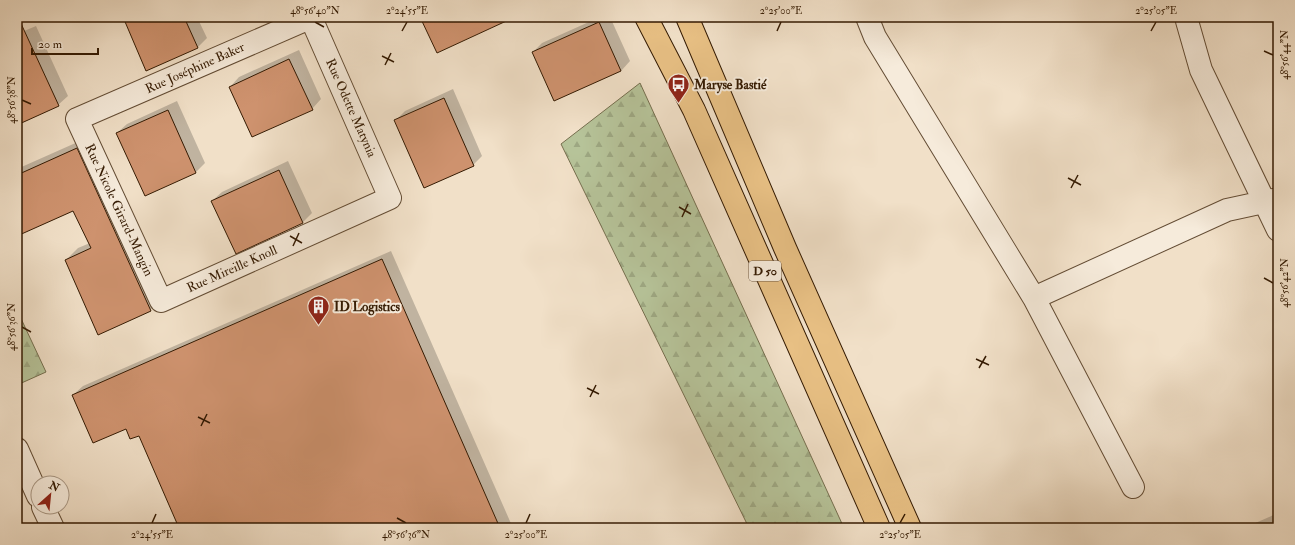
<svg xmlns="http://www.w3.org/2000/svg" width="1295" height="545" font-family="'IM FELL Double Pica',serif">
	<style>
		.forest { fill: url(#forest-firs); stroke: #756e4e }
		.shadow { fill: #0003 }
		.building { fill: #ce926e; stroke: #341a02 }
		.lines { fill: none; stroke-linecap: round; stroke-linejoin: round }
		.minor-casing { stroke: #634c34; stroke-width: 24 }
		.major-casing { stroke: #341a02; stroke-width: 24 }
		.minor { stroke: #f6ebdb; stroke-width: 22 }
		.major { stroke: #e8c084; stroke-width: 22 }
		.ticks { fill: none; stroke: #341a02; stroke-width: 1.5 }
		.labels { text-anchor: middle; dominant-baseline: central; stroke-width: 4; stroke-linejoin: round; paint-order: stroke }
		.shield { fill: #f6ebdb; stroke: #6e5943; stroke-width: 1 }
		.shield-label { font-size: 12px; font-weight: bold; fill: #341a02 }
		.street-label { font-size: 13px; fill: #341a02; stroke: #f6ebdb }
		.poi-label { font-size: 13px; font-weight: bold; fill: #341a02; stroke: #f6ebdb; text-anchor: start }
		.neatline { fill: none; stroke: #341a02; stroke-width: 1.5 }
		.ticks-label { font-size: 10px; text-anchor: middle; fill: #341a02 }
	</style>
	<defs>
		<pattern id="forest-firs" width="22" height="20" patternUnits="userSpaceOnUse"><rect width="22" height="20" fill="#b6c399"/><path d="M5 1l3.5 6h-7zM16 11l3.5 6h-7z" fill="#9da782"/></pattern>
	</defs>
	<rect width="100%" height="100%" fill="#f1e0c8"/>
	<filter id="stains"><feTurbulence type="fractalNoise" baseFrequency=".005" numOctaves="4"/><feColorMatrix values="0 0 0 0 .2 0 0 0 0 .09 0 0 0 0 .02 0 0 0 .5 -.17"/></filter>
	<radialGradient id="worn" r=".72"><stop offset=".6" stop-color="#630" stop-opacity="0"/><stop offset="1" stop-color="#630" stop-opacity=".3"/></radialGradient>
	<path class="forest" d="M 640,83 L 844,528 L 749,528 L 561,144 Z
		M 17,310 L 46,372 L 17,385 Z"/>
	<path class="shadow" d="M 124,17 L 197,17 L 207,38 L 198,47 L 147,70 Z
		M 600,17 L 610,17 L 630,61 L 621,71 L 555,100 L 533,52 L 542,43 Z
		M 36,26 L 68,96 L 58,105 L 17,124 L 17,34 Z
		M 299,50 L 321,99 L 312,109 L 230,87 L 239,77 Z
		M 453,89 L 482,156 L 473,165 L 395,121 L 405,111 Z
		M 177,101 L 205,163 L 196,172 L 117,133 L 127,124 Z
		M 89,137 L 162,298 L 150,310 L 66,260 L 78,248 L 90,243 L 74,210 L 17,235 L 17,169 Z
		M 288,161 L 312,213 L 303,222 L 236,252 L 212,201 L 222,192 Z
		M 391,251 L 513,528 L 180,528 L 139,434 L 73,395 L 83,386 Z
		M 1278,513 L 1278,528 L 1249,528 L 1253,524 Z"/>
	<path class="building" d="M 17,17 L 18,17 L 59,106 L 17,125 Z
		M 123,17 L 184,17 L 198,48 L 146,71 Z
		M 420,17 L 515,17 L 437,53 Z
		M 599,22 L 621,71 L 554,101 L 532,52 Z
		M 289,59 L 313,110 L 252,137 L 229,87 Z
		M 444,98 L 474,166 L 424,188 L 394,120 Z
		M 168,110 L 196,173 L 145,196 L 116,133 Z
		M 77,148 L 151,311 L 98,335 L 65,260 L 91,248 L 73,211 L 17,236 L 17,175 Z
		M 279,170 L 303,223 L 236,254 L 211,201 Z
		M 382,259 L 500,528 L 179,528 L 139,436 L 130,439 L 126,429 L 93,443 L 72,395 Z"/>
	<g class="lines">
		<defs>
			<path id="minor" d="M 867,17 L 875,37 L 1034,298 L 1133,487
				M 1188,17 L 1187,21 L 1201,70 L 1278,230
				M 311,18 L 390,198 L 161,301 L 77,119 L 312,17
				M 1034,298 L 1227,210 L 1278,199
				M 17,449 L 38,496
				M 43,507 L 53,528"/>
			<path id="major" d="M 646,17 L 694,110 L 879,528
				M 687,17 L 785,248 L 910,528"/>
		</defs>
		<use href="#minor" class="minor-casing"/>
		<use href="#major" class="major-casing"/>
		<use href="#minor" class="minor"/>
		<use href="#major" class="major"/>
	</g>
	<path class="ticks" d="M 315,22 L 324,27M 402,31 L 407,22M 777,31 L 781,22M 1151,31 L 1156,22M 1264,51 L 1273,55M 382,56 L 394,62M 385,65 L 391,53M 22,100 L 31,104M 1068,178 L 1081,185M 1071,188 L 1078,175M 679,207 L 691,214M 682,217 L 688,204M 290,236 L 302,243M 293,246 L 299,233M 1264,278 L 1273,283M 22,327 L 31,332M 976,359 L 989,365M 979,368 L 986,356M 587,388 L 599,394M 590,397 L 596,385M 198,417 L 210,423M 201,426 L 207,414M 397,518 L 406,523M 152,523 L 156,514M 526,523 L 530,514M 900,523 L 905,514"/>
	<defs>
		<symbol id="bus-pin" viewBox="-11 -11 22 30"><path d="M0 17L-7.5 6A9.5 9.5 0 1 1 7.5 6Z" fill="#8f2418" stroke="#f6ebdb"/><path d="M-5-6H5V4H4V6H2V4H-2V6H-4V4H-5ZM-3.5-4V0h7V-4ZM-3.5 1.2v1.5H-2V1.2ZM2 1.2v1.5H3.5V1.2Z" fill="#fff"/></symbol>
		<symbol id="building-pin" viewBox="-11 -11 22 30"><path d="M0 17L-7.5 6A9.5 9.5 0 1 1 7.5 6Z" fill="#8f2418" stroke="#f6ebdb"/><path d="M-4-6H4V6H1V3H-1V6H-4ZM-2.5-4.3h1.7v1.8h-1.7ZM.8-4.3h1.7v1.8H.8ZM-2.5-1h1.7V.8h-1.7ZM.8-1h1.7V.8H.8Z" fill="#fff"/></symbol>
	</defs>
	<g fill-rule="evenodd">
		<use href="#bus-pin" x="666" y="72" width="25" height="34"/>
		<use href="#building-pin" x="306" y="294" width="25" height="34"/>
	</g>
	<g class="labels">
		<rect class="shield" x="749" y="261" width="32" height="20" rx="3"/>
		<g class="shield-label">
			<text x="765" y="271">D 50</text>
		</g>
		<g class="street-label">
			<text transform="translate(195 68) rotate(-24)">Rue Joséphine Baker</text>
			<text transform="translate(351 108) rotate(66)">Rue Odette Matynia</text>
			<text transform="translate(119 210) rotate(65)">Rue Nicole Girard-Mangin</text>
			<text transform="translate(232 269) rotate(-24)">Rue Mireille Knoll</text>
		</g>
		<g class="poi-label">
			<text x="694" y="85">Maryse Bastié</text>
			<text x="334" y="307">ID Logistics</text>
		</g>
	</g>
	<rect width="1295" height="545" fill="none" stroke="#f1e0c8" stroke-width="44"/>
	<g transform="translate(50 495) rotate(27)"><circle r="19" fill="#f6ebdb" stroke="#a89784"/>
	<path d="M0-3L7 15L0 10L-7 15Z" fill="#8f2418"/>
	<text y="-6" font-size="11" font-weight="bold" text-anchor="middle" fill="#341a02">N</text>
	</g>
	<path d="M32 48v6h66v-6" fill="none" stroke="#341a02" stroke-width="2"/>
	<text x="38" y="48" font-size="12" fill="#341a02" stroke="#f6ebdb" stroke-width="3" paint-order="stroke">20 m</text>
	<rect x="22" y="22" width="1251" height="501" class="neatline"/>
	<g class="ticks-label">
		<text x="315" y="14">48°56'40"N</text>
		<text x="407" y="14">2°24'55"E</text>
		<text x="781" y="14">2°25'00"E</text>
		<text x="1156" y="14">2°25'05"E</text>
		<text transform="translate(1284 55) rotate(-90)" y="4">48°56'44"N</text>
		<text transform="translate(11 100) rotate(-90)" y="4">48°56'38"N</text>
		<text transform="translate(1284 283) rotate(-90)" y="4">48°56'42"N</text>
		<text transform="translate(11 327) rotate(-90)" y="4">48°56'36"N</text>
		<text x="152" y="538">2°24'55"E</text>
		<text x="406" y="538">48°56'36"N</text>
		<text x="526" y="538">2°25'00"E</text>
		<text x="900" y="538">2°25'05"E</text>
	</g>
	<rect width="100%" height="100%" filter="url(#stains)"/>
	<rect width="100%" height="100%" fill="url(#worn)"/>
</svg>
